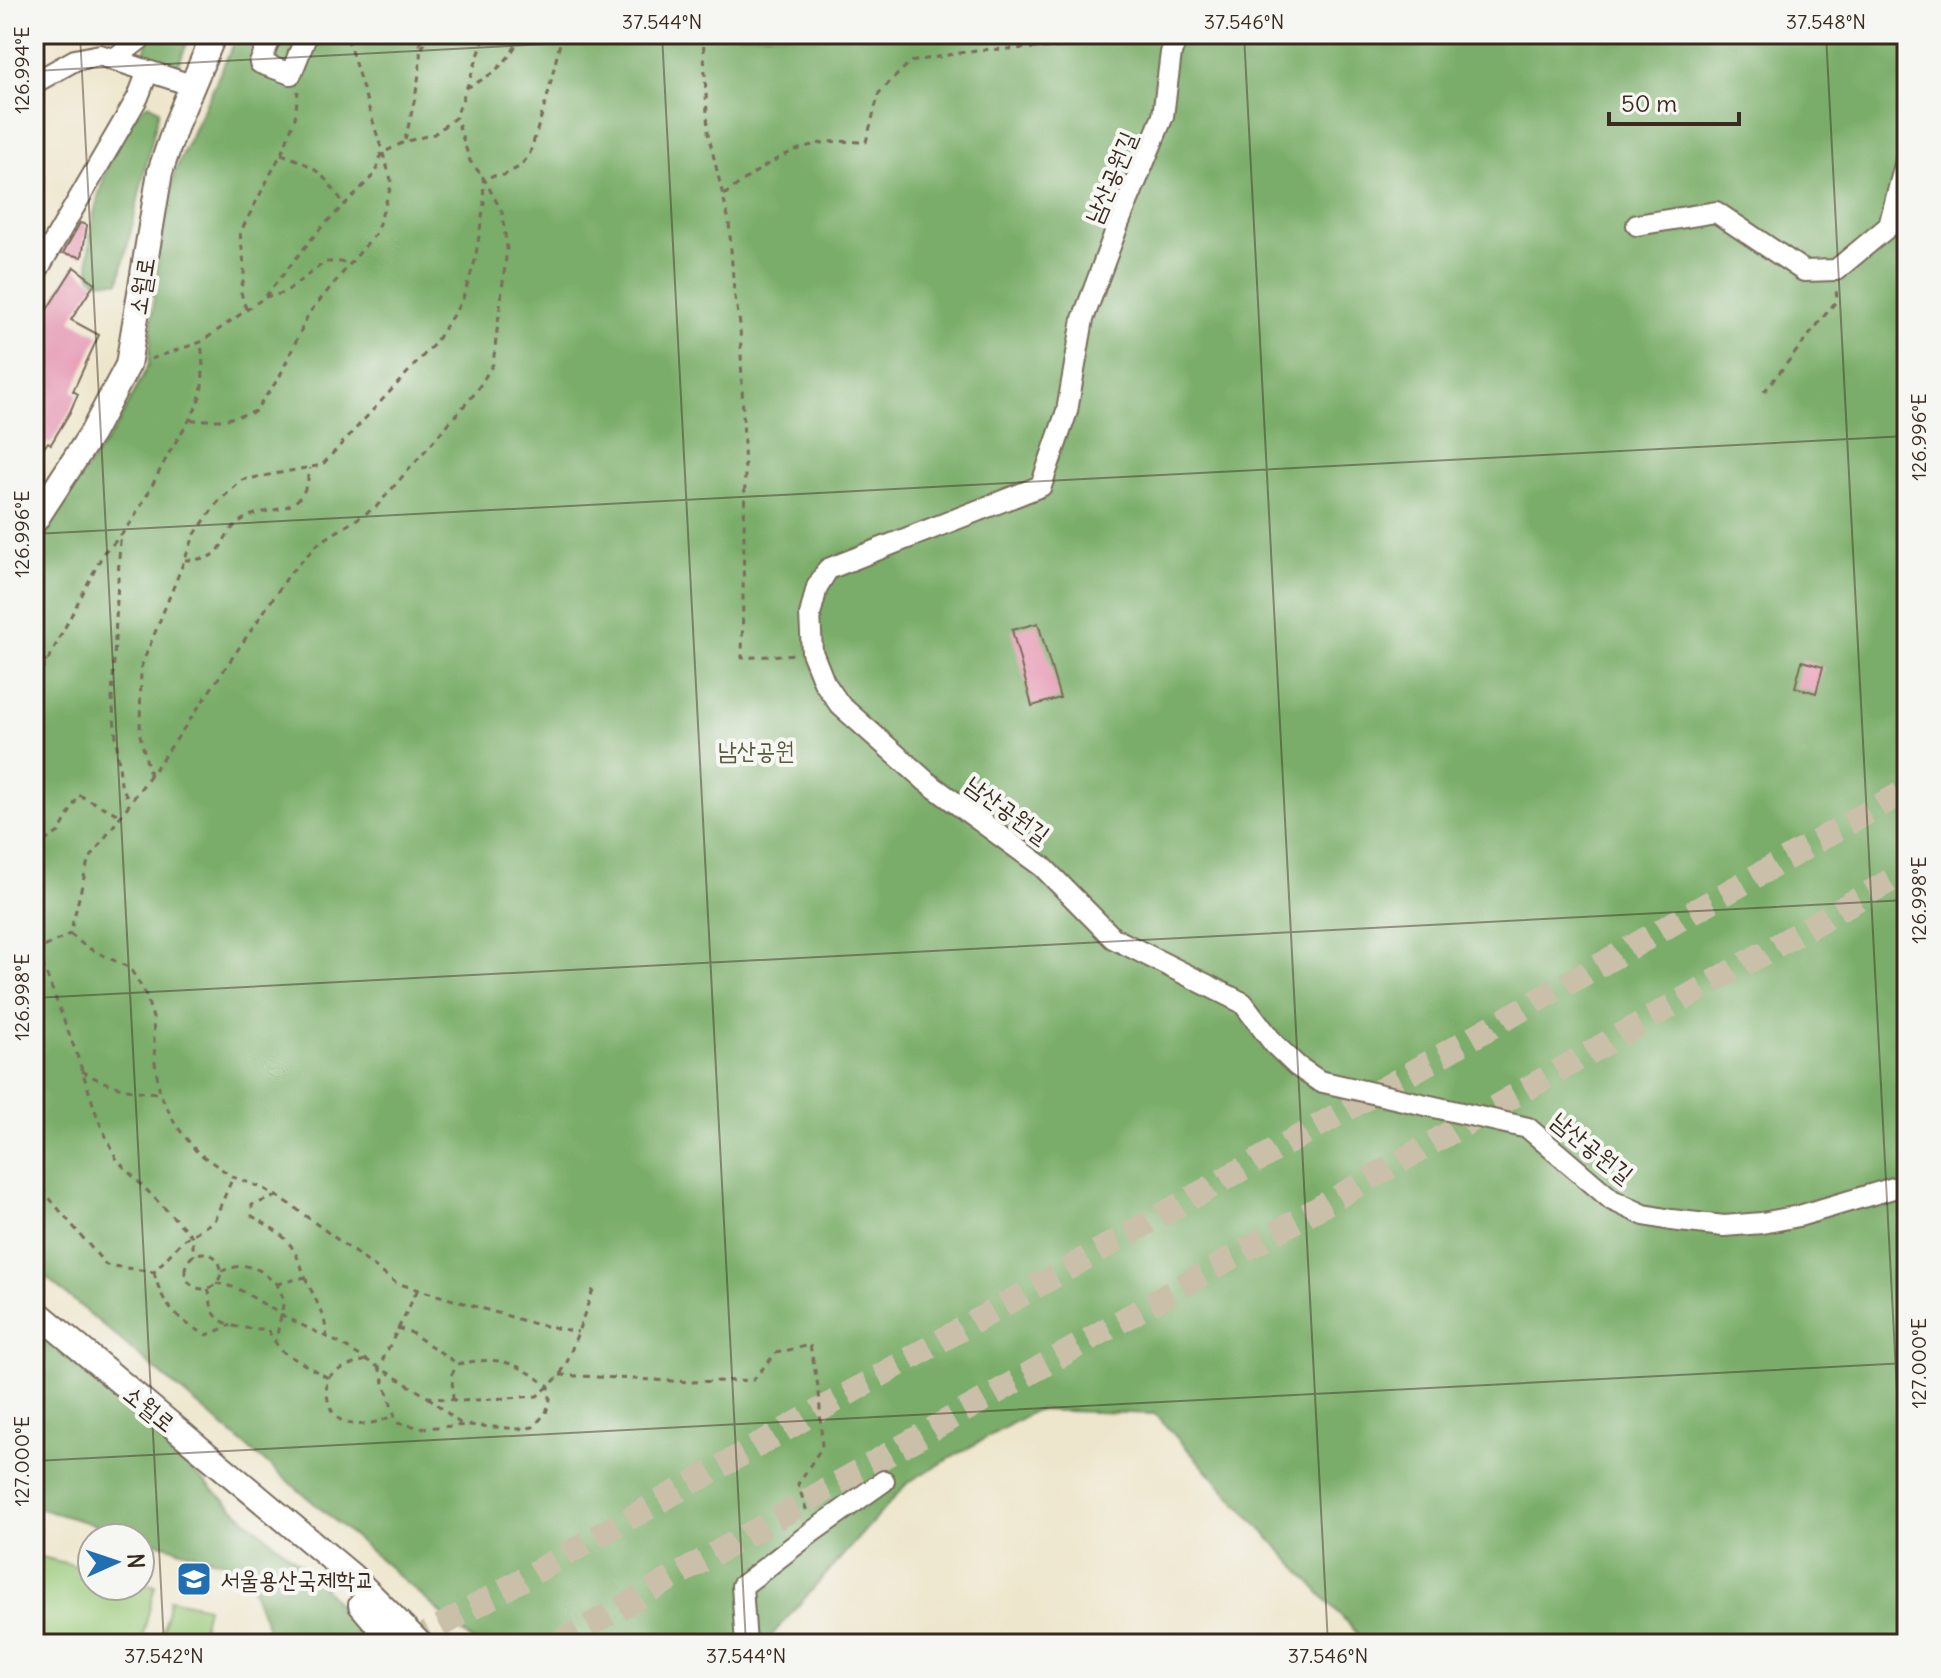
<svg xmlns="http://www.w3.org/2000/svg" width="1941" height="1678" font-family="Delius,'Poor Story',sans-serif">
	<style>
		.green { fill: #99c979; stroke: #6a7a4c; stroke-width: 2 }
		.forest { fill: #7aad69; stroke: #5a6c44; stroke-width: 2 }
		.building { fill: #e591ae }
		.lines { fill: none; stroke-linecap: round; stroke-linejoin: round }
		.major-tunnel { stroke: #cac0a9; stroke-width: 24; stroke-dasharray: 24 12; stroke-linecap: butt }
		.minor-casing { stroke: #7a6c5b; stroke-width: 24 }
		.major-casing { stroke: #7a6c5b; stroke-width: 28 }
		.path { stroke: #7a6c5b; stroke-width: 3; stroke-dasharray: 6 6; stroke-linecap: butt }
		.minor { stroke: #fff; stroke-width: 20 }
		.major { stroke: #fff; stroke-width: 24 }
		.ticks { fill: none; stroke: #3b2a1e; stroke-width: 2; stroke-opacity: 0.45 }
		.labels { text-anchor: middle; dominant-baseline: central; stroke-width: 8; stroke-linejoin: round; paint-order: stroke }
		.street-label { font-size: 24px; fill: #3b2a1e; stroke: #f6f6f2 }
		.park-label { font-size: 24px; fill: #575a39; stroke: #f6f6f2 }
		.poi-label { font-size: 24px; fill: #3b2a1e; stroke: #f6f6f2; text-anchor: start }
		.neatline { fill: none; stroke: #3b2a1e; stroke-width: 3 }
		.ticks-label { font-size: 20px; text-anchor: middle; fill: #3b2a1e }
	</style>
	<rect width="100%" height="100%" fill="#f6f6f2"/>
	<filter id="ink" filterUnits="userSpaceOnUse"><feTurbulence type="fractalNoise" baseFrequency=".0125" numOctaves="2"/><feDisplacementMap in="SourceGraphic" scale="16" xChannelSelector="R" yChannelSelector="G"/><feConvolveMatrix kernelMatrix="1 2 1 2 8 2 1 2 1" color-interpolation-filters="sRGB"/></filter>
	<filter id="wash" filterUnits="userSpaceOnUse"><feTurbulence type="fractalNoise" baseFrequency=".006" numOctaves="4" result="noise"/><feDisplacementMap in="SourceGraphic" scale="32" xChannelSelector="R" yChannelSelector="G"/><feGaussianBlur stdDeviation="1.8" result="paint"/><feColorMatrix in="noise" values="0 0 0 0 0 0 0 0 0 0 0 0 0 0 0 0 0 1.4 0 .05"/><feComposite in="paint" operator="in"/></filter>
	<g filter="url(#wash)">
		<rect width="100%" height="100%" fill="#eee6cc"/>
		<path class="green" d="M 34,1555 L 92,1570 L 92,1586 L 140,1586 L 140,1582 L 155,1586 L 141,1644 L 34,1644 Z
			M 170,1599 L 207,1607 L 199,1644 L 162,1637 Z"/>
		<path class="forest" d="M 151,34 L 191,34 L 176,70 L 147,61 L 144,52 Z
			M 238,34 L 1907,34 L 1907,1644 L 1367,1644 L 1155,1414 L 1036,1410 L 908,1482 L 764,1644 L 476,1644 L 366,1547 L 34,1267 L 34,543 L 117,426 L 149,364 L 155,280 L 174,173 Z
			M 148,104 L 159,110 L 119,282 L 97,281 L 91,277 C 81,236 111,127 148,104 Z
			M 34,1328 L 249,1522 L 314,1575 L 370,1644 L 266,1644 L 268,1629 L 254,1593 L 250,1570 L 34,1507 Z"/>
		<g id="blocks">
			<path class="building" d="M 80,223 L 87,225 L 82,257 L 63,253 Z
				M 74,267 L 95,283 L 71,320 L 99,335 L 73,391 L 78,394 L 70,412 L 51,444 L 48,442 L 34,462 L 34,319 L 40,308 L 46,311 Z
				M 1038,623 L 1060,698 L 1032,706 L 1012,630 Z
				M 1802,661 L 1823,667 L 1816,693 L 1795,687 Z"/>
		</g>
	</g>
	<g filter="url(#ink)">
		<use href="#blocks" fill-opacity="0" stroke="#7a6c5b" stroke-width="2"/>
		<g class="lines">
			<path class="major-tunnel" d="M 409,1644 L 1907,790
				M 557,1644 L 1907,871"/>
			<defs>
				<path id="minor" d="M 272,34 L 260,63 L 291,74 L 307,34
					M 1178,34 L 1171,53 L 1163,116 L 1119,222 L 1083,319 L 1067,411 L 1041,486 L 828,569 L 817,587 L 810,615 L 812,652 L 824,682 L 840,705 L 927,782 L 1043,867 L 1113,938 L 1243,1003 L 1274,1044 L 1297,1066 L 1319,1081 L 1528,1128 L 1612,1200 L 1644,1215 L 1671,1220 L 1724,1226 L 1762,1223 L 1799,1216 L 1907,1184
					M 114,59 L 140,39 L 141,34
					M 34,83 L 75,60 L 100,55 L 148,71
					M 1637,225 L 1716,212 L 1804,271 L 1836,270 L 1889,226 L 1907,157
					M 34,276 L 138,97 L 148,71 L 194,86
					M 746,1644 L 742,1586 L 812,1532 L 884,1481"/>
				<path id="major" d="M 34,522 L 92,433 L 128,365 L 160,172 L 177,122 L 214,34
					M 34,1310 L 352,1576 L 420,1644
					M 361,1605 L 394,1644"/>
			</defs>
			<use href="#minor" class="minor-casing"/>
			<use href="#major" class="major-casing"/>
			<path class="path" d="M 703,34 L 708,133 L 729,221 L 734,292 L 740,324 L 745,474 L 742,658 L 795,654
				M 422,48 L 430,34
				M 466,88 C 492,76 510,62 521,34
				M 405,140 C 413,106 424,69 419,34
				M 281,154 C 318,166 323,175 345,205
				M 724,195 C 753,173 785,149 822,143 C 836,140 852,142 866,142 L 879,93 L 910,62 L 976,50 L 1067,47 L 1049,34
				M 265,297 L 284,293 L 325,262 L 350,262
				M 246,309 L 240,289 L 244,280 L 244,264 L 240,233 L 284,148 L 295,118 L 298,91
				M 151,359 L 201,342 L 265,297 L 318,231 L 376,173 L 381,154 L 404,142 L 434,134 L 456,117 L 486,34
				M 1764,392 L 1837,300 L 1836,289
				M 191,420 L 223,420 L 254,412 L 279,378 L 309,313 L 376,233 L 392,183 L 346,34
				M 120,540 L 112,699 L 121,784 L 129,801
				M 185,560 C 233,559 212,541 242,520 C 258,509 280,513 295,502 C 306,494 308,480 310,468
				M 34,652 L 47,662
				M 34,679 L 47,662 L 104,552 C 137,525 151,484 172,448 C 183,429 196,414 201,392 C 204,376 203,359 201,342
				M 1904,682 L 1907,682
				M 150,775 L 140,735 L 141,667 L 195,534 L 217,503 L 242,480 L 322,465 L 434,344 L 462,301 L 475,261 L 484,204 L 483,177 L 504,175 L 519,167 L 529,156 L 547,98 L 562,34
				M 34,848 L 59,832 L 79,795 L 119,815
				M 70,934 L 86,947 L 130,968 L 145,993 L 153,1018 L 155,1063 L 160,1093 L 175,1124 L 197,1152 L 233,1177 L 263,1188 L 287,1202 L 396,1283 L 535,1324 L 578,1332
				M 34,952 L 70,934 L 88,861 L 176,740 L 291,572 L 319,543 L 376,507 L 476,392 L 493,364 L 507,249 L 502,212 L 483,177 L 470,161 L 456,117
				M 38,952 L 77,1055 L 98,1119 L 117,1160 L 192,1236 L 194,1256
				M 82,1071 C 106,1086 129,1091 158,1093
				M 34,1180 L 106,1265 L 154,1272 L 182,1241 L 214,1221 L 233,1177
				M185 1271a18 18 0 1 1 36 0a18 18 0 1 1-36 0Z
				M 221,1271 L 243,1265 L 259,1270 L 277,1284 L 284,1300 L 276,1340
				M 154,1272 C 162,1306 177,1320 207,1335 L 231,1325
				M 305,1277 L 324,1317 L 327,1337
				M 216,1283 L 237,1288 L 287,1318 L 337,1342 L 428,1397 L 462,1401 L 537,1396 L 549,1386 L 560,1375 L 568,1360 L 595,1284
				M 277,1284 L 305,1277 C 293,1241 285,1235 252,1216 L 252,1205 L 277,1196
				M 208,1289 C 211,1296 210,1302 212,1309 C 220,1329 249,1329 267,1329 L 281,1351 L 328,1378
				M 417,1291 L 379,1367 L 397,1423 L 423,1428 L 469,1425 L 519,1429 L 533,1427 L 546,1413 L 550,1399 L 549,1386 C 514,1361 501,1356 458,1364 L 452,1374 L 453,1400
				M 397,1328 L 410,1332 L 458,1364
				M 366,1360 C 354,1364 341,1367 331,1375 C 326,1380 326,1385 327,1393 C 330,1433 367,1428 395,1415
				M 560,1375 L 692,1382 L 753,1380 L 776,1353 L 810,1345 L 819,1391 L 822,1447 L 798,1484 L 807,1512
				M 428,1397 L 462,1425"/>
			<use href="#minor" class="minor"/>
			<use href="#major" class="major"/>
		</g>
	</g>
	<path class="ticks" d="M 80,34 L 164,1644M 662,34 L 746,1644M 1244,34 L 1328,1644M 1826,34 L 1907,1583M 34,71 L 738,34M 34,534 L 1907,436M 34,998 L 1907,900M 34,1461 L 1907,1363"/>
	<defs>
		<symbol id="school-square" viewBox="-11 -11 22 22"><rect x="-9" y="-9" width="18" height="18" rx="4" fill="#1f6fb2" stroke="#f6f6f2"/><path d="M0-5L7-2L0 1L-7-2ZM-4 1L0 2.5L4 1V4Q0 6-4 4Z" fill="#fff"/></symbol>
	</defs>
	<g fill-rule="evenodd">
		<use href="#school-square" x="174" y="1559" width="40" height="40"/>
	</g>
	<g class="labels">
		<g class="street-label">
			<text transform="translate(1110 177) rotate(-67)">남산공원길</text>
			<text transform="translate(141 286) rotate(-81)">소월로</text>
			<text transform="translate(1008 809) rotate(36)">남산공원길</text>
			<text transform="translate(1593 1147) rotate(39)">남산공원길</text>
			<text transform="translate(150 1408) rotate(39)">소월로</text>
		</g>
		<g class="park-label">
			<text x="756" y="750">남산공원</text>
		</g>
		<g class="poi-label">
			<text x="220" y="1579">서울용산국제학교</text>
		</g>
	</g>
	<rect width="1941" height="1678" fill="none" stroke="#f6f6f2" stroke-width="88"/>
	<g transform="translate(116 1562) rotate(87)"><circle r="38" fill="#f6f6f2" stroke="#aba49d" stroke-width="2"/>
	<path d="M0-6L14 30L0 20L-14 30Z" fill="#1f6fb2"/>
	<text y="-12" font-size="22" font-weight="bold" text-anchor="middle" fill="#3b2a1e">N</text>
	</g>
	<path d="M1609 112v12h130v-12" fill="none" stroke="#3b2a1e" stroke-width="4"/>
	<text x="1621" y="112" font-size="24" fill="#3b2a1e" stroke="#f6f6f2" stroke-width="6" paint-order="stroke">50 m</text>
	<rect x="44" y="44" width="1853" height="1590" class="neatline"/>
	<g class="ticks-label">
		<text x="662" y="29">37.544°N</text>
		<text x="1244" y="29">37.546°N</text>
		<text x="1826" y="29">37.548°N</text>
		<text transform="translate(22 70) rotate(-90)" y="7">126.994°E</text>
		<text transform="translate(1919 437) rotate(-90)" y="7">126.996°E</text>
		<text transform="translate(22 534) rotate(-90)" y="7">126.996°E</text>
		<text transform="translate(1919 900) rotate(-90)" y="7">126.998°E</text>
		<text transform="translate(22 997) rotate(-90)" y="7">126.998°E</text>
		<text transform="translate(1919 1363) rotate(-90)" y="7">127.000°E</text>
		<text transform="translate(22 1461) rotate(-90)" y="7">127.000°E</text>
		<text x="164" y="1663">37.542°N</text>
		<text x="746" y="1663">37.544°N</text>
		<text x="1328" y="1663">37.546°N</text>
	</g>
</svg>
